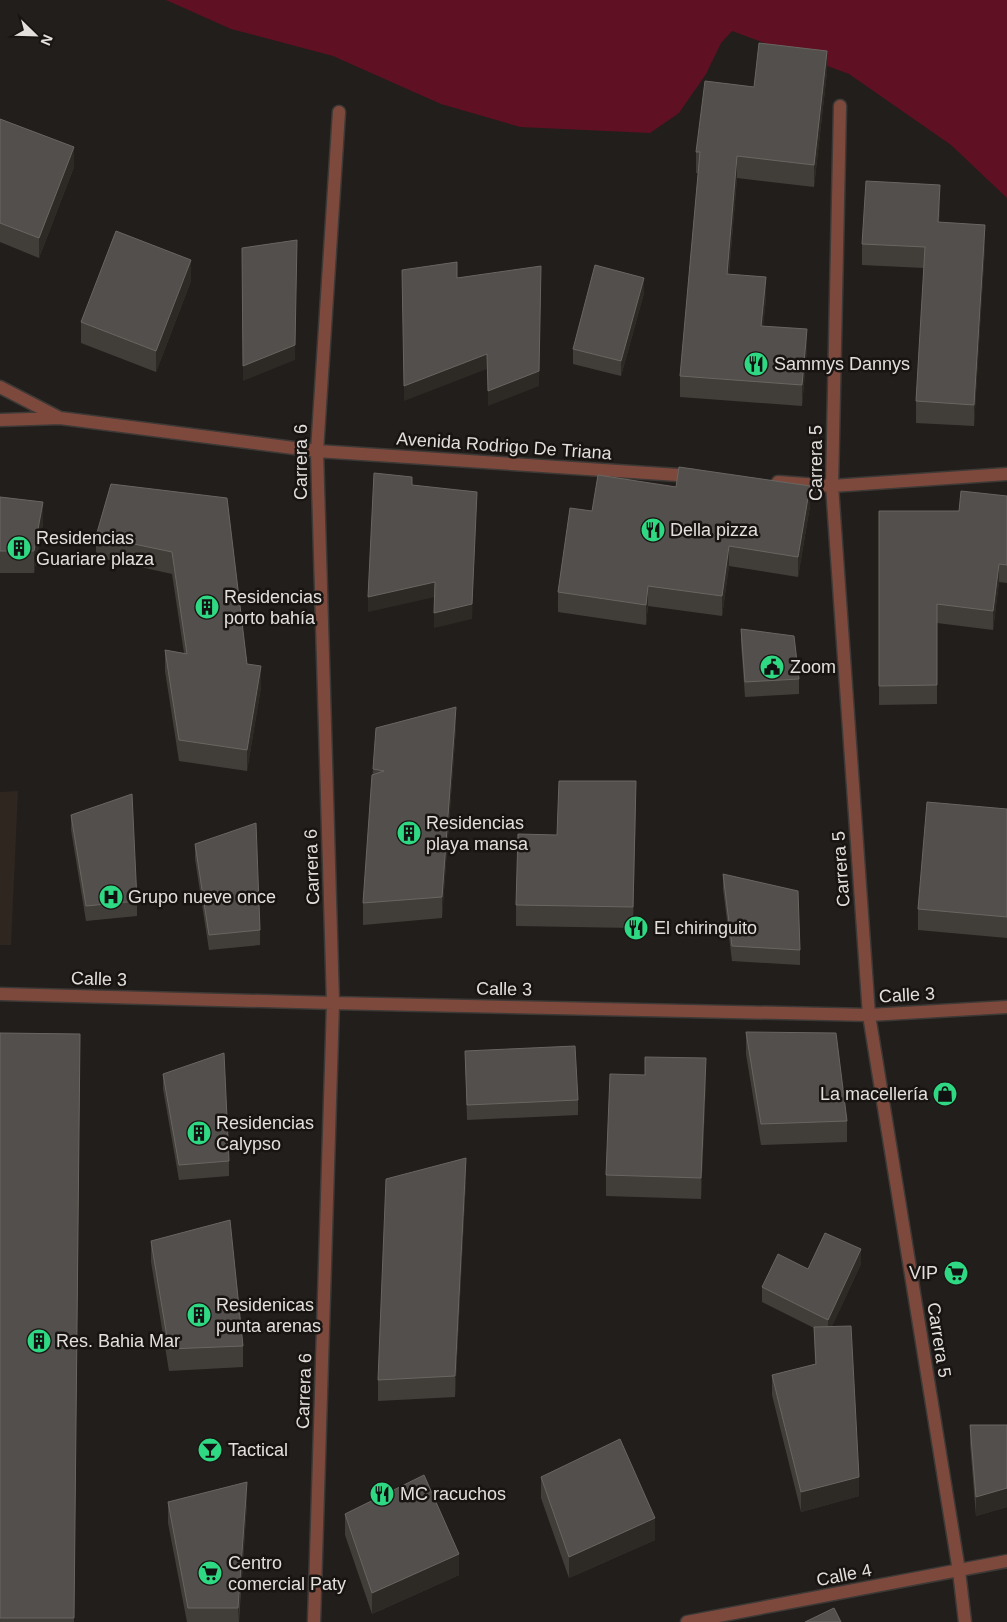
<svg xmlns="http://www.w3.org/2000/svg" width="1007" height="1622" font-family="Arial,sans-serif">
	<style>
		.built { fill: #2f2620 }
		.water { fill: #5f1123 }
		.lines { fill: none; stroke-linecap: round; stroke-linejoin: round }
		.street-casing { stroke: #3d3936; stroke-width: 15 }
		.street { stroke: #7e493d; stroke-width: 12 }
		.wall { fill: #413e3a }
		.shaded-wall { fill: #2d2a26 }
		.building { fill: #524f4c; stroke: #696662 }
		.labels { text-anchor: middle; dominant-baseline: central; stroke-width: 5; stroke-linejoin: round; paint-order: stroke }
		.poi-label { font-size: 18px; fill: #e2dfdd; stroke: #181412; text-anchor: start }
		.street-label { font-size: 18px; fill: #e2dfdd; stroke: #181412 }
	</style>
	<rect width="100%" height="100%" fill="#221e1b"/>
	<path class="built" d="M 18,791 L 11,945 L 0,945 L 0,792 Z"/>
	<path class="water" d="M 166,0 L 1007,0 L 1007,198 L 951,145 L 849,74 L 732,31 L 721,43 L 706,74 L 679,113 L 650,133 L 520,127 L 441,104 L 333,56 L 231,29 Z"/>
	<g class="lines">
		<defs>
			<path id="street" d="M 840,106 L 832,486 L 869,1015 L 959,1571 L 965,1622
				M 0,387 L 58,417
				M 0,420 L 60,418 L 317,451 L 693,476
				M 778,482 L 832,486 L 1007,474
				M 0,994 L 333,1003 L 869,1015 L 1007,1007
				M 314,1622 L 333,1003 L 317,451 L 339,112
				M 687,1622 L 1007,1561"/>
		</defs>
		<use href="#street" class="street-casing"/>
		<use href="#street" class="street"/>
	</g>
	<path class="wall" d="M 827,72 L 814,187 L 737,178 L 729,274 L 766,298 L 763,326 L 807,350 L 802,406 L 680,397 L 680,376 L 698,173 L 696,173 L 696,152 L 754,87 Z
		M 0,119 L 74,167 L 39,258 L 0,242 Z
		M 940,206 L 939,222 L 985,246 L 974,426 L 916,423 L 916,401 L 924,268 L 862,265 L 862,244 Z
		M 191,281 L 156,372 L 81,343 L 81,322 Z
		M 644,293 L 621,376 L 573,364 L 573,349 Z
		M 1007,496 L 1007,583 L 999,582 L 993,630 L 937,623 L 937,704 L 879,705 L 879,511 L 959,511 Z
		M 0,497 L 43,523 L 34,573 L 0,573 Z
		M 227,498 L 247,664 L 261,687 L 247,771 L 179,761 L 165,671 L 165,650 L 184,653 L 172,574 L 96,557 L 96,536 Z
		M 810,506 L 798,577 L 729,566 L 722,616 L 648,606 L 646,625 L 558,612 L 558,592 L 592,511 Z
		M 741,629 L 799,679 L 799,694 L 745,697 L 741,644 Z
		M 456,728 L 442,918 L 363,925 L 363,903 L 373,769 Z
		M 636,803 L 633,928 L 516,926 L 516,905 L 557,835 Z
		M 1007,809 L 1007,938 L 918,930 L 918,909 Z
		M 71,815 L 137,901 L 137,916 L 86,921 L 71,830 Z
		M 195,844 L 260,930 L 260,945 L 209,950 L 195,859 Z
		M 723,874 L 800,950 L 800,965 L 732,961 L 723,889 Z
		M 746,1032 L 847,1121 L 847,1142 L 761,1145 L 746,1054 Z
		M 0,1033 L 80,1034 L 74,1622 L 0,1622 Z
		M 465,1051 L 578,1100 L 578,1115 L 467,1120 Z
		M 163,1074 L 229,1161 L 229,1176 L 179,1180 L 163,1089 Z
		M 706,1080 L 701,1199 L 606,1196 L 606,1175 Z
		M 466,1179 L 455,1397 L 378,1401 L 378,1380 Z
		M 151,1241 L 243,1346 L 243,1367 L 169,1371 L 151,1262 Z
		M 861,1264 L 832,1326 L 859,1496 L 801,1512 L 772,1395 L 772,1375 L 815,1364 L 814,1328 L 762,1302 L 762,1287 L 808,1269 Z
		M 970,1425 L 1007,1425 L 1007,1507 L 976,1516 L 970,1444 Z
		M 541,1477 L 655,1540 L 569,1578 L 541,1498 Z
		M 168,1502 L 247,1503 L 239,1622 L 187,1622 L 168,1523 Z
		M 345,1514 L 459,1575 L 372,1614 L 345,1535 Z"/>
	<path class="shaded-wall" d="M 827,51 L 827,72 L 814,187 L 814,165 Z
		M 74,147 L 74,167 L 39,258 L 39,238 Z
		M 737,156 L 737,178 L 727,295 L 727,274 Z
		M 940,185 L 940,206 L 938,244 L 938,222 Z
		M 985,225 L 985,246 L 974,426 L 974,405 Z
		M 297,240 L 295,360 L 243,381 L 243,366 Z
		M 191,260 L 191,281 L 156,372 L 156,351 Z
		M 766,277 L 766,298 L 761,347 L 761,326 Z
		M 644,278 L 644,293 L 621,376 L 621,361 Z
		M 541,281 L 539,386 L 488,406 L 488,391 Z
		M 807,329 L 807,350 L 802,406 L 802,385 Z
		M 487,354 L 487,369 L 404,401 L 404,386 Z
		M 810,486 L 810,506 L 798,577 L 798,557 Z
		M 477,492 L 472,619 L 434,628 L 434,613 Z
		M 43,502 L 43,523 L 34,573 L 34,551 Z
		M 729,546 L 729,566 L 722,616 L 722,596 Z
		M 999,564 L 999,582 L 993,630 L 993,611 Z
		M 435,582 L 435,597 L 368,612 L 368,597 Z
		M 648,586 L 648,606 L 646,625 L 646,605 Z
		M 261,666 L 261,687 L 247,771 L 247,750 Z
		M 456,707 L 456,728 L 442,918 L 442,897 Z
		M 636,781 L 636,803 L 633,928 L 633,907 Z
		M 706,1058 L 706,1080 L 701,1199 L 701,1178 Z
		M 466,1158 L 466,1179 L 455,1397 L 455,1376 Z
		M 861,1249 L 861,1264 L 828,1335 L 828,1320 Z
		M 859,1477 L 859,1496 L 801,1512 L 801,1492 Z
		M 247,1482 L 247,1503 L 238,1622 L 238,1608 Z
		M 1007,1488 L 1007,1507 L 976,1516 L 976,1497 Z
		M 655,1518 L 655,1540 L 569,1578 L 569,1557 Z
		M 459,1554 L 459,1575 L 372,1614 L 372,1593 Z"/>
	<path class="building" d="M 759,43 L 827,51 L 814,165 L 737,156 L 727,274 L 766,277 L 761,326 L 807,329 L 802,385 L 680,376 L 700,152 L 696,152 L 705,81 L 754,87 Z
		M 0,119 L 74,147 L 39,238 L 0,223 Z
		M 866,181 L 940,185 L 938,222 L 985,225 L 974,405 L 916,401 L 925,247 L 862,244 Z
		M 116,231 L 191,260 L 156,351 L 81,322 Z
		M 297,240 L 295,345 L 243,366 L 242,248 Z
		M 457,262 L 457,278 L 541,266 L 539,371 L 488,391 L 487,354 L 404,386 L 402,270 Z
		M 595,265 L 644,278 L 621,361 L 573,349 Z
		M 679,467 L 810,486 L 798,557 L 729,546 L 722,596 L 648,586 L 646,605 L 558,592 L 570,508 L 592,511 L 598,475 L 676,487 Z
		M 374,473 L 412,477 L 412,485 L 477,492 L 472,604 L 434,613 L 435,582 L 368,597 Z
		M 111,484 L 227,498 L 247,664 L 261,666 L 247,750 L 179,740 L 165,650 L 187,654 L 172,552 L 96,536 Z
		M 961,491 L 1007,496 L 1007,565 L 999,564 L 993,611 L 937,604 L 937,685 L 879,686 L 879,511 L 959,511 Z
		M 0,497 L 43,502 L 34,551 L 0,551 Z
		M 741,629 L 794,636 L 799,679 L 745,682 Z
		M 456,707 L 442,897 L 363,903 L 372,775 L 384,771 L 373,769 L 376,728 Z
		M 559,781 L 636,781 L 633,907 L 516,905 L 518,834 L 557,835 Z
		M 132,794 L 137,901 L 86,906 L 71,815 Z
		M 927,802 L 1007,809 L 1007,917 L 918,909 Z
		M 256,823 L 260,930 L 209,935 L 195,844 Z
		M 723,874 L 798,891 L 800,950 L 732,946 Z
		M 746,1032 L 836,1033 L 847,1121 L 761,1124 Z
		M 0,1033 L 80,1034 L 74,1618 L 0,1618 Z
		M 575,1046 L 578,1100 L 467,1105 L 465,1051 Z
		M 224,1053 L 229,1161 L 179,1165 L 163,1074 Z
		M 645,1057 L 706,1058 L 701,1178 L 606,1175 L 610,1074 L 645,1075 Z
		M 466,1158 L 455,1376 L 378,1380 L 386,1179 Z
		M 230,1220 L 243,1346 L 169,1349 L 151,1241 Z
		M 825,1233 L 861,1249 L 828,1320 L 762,1287 L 778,1254 L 808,1269 Z
		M 851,1326 L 859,1477 L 801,1492 L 772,1375 L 816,1364 L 814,1327 Z
		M 970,1425 L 1007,1425 L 1007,1488 L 976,1497 Z
		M 620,1439 L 655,1518 L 569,1557 L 541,1477 Z
		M 424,1475 L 459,1554 L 372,1593 L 345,1514 Z
		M 247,1482 L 238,1608 L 188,1608 L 168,1502 Z
		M 834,1608 L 841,1622 L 805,1622 Z"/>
	<defs>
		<symbol id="restaurant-disc" viewBox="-11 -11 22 22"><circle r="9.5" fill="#2fd883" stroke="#181412"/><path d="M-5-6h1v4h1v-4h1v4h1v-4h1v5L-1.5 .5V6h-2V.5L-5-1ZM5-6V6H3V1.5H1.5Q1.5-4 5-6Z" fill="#111"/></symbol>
		<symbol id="building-disc" viewBox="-11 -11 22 22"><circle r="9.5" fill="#2fd883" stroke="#181412"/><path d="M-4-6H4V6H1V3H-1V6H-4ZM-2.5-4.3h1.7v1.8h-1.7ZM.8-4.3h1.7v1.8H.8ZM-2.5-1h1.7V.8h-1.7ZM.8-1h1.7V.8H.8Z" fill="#111"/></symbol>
		<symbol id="civic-disc" viewBox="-11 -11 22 22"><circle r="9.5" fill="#2fd883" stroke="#181412"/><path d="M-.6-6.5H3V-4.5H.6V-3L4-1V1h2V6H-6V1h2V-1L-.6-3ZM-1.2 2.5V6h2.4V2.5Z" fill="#111"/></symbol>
		<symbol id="hospital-disc" viewBox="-11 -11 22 22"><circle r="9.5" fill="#2fd883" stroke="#181412"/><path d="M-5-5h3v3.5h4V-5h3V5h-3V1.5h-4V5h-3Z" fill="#111"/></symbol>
		<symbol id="shop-disc" viewBox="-11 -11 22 22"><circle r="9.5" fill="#2fd883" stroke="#181412"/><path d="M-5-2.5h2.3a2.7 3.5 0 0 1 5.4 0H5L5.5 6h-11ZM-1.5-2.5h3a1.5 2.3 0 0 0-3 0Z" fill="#111"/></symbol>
		<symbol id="supermarket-disc" viewBox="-11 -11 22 22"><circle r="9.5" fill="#2fd883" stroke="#181412"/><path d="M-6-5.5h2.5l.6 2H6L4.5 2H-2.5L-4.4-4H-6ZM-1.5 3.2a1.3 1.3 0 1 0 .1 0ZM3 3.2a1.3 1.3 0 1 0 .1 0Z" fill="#111"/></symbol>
		<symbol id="bar-disc" viewBox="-11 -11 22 22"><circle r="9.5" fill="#2fd883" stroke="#181412"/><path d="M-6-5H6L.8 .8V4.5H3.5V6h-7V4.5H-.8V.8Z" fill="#111"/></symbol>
	</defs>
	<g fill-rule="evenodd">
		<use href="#restaurant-disc" x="742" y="350" width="28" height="28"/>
		<use href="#restaurant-disc" x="639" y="516" width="28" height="28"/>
		<use href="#building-disc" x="5" y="534" width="28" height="28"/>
		<use href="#building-disc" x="193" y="593" width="28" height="28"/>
		<use href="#civic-disc" x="758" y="653" width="28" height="28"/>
		<use href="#building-disc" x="395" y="819" width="28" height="28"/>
		<use href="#hospital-disc" x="97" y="883" width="28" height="28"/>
		<use href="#restaurant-disc" x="622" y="914" width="28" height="28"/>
		<use href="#shop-disc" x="931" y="1080" width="28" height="28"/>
		<use href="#building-disc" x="185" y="1119" width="28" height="28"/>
		<use href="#supermarket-disc" x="942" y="1259" width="28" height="28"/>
		<use href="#building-disc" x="185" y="1301" width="28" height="28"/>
		<use href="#building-disc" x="25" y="1327" width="28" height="28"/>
		<use href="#bar-disc" x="196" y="1436" width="28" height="28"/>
		<use href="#restaurant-disc" x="368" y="1480" width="28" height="28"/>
		<use href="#supermarket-disc" x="196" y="1559" width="28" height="28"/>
	</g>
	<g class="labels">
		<g class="poi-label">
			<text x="774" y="364">Sammys Dannys</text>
			<text x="670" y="530">Della pizza</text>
			<text x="36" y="538">Residencias<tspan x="36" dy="21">Guariare plaza</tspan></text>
			<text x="224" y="597">Residencias<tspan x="224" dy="21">porto bahía</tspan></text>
			<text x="790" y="667">Zoom</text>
			<text x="426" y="823">Residencias<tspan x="426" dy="21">playa mansa</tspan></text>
			<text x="128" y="897">Grupo nueve once</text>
			<text x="654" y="928">El chiringuito</text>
			<text x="928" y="1094" text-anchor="end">La macellería</text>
			<text x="216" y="1123">Residencias<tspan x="216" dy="21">Calypso</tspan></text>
			<text x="938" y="1273" text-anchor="end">VIP</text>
			<text x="216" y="1305">Residenicas<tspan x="216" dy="21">punta arenas</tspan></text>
			<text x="56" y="1341">Res. Bahia Mar</text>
			<text x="228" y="1450">Tactical</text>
			<text x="400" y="1494">MC racuchos</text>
			<text x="228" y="1563">Centro<tspan x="228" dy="21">comercial Paty</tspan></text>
		</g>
		<g class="street-label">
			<text transform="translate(504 446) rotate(4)">Avenida Rodrigo De Triana</text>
			<text transform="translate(301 462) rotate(-90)">Carrera 6</text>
			<text transform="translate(816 463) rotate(-90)">Carrera 5</text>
			<text transform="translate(312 867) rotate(-92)">Carrera 6</text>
			<text transform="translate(841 869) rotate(-94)">Carrera 5</text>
			<text transform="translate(99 979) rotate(2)">Calle 3</text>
			<text transform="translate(504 989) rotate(1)">Calle 3</text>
			<text transform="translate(907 995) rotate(-3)">Calle 3</text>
			<text transform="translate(939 1340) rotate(81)">Carrera 5</text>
			<text transform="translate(304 1391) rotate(-88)">Carrera 6</text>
			<text transform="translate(844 1575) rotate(-11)">Calle 4</text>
		</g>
	</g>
	<g transform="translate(35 35) rotate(113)" stroke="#181412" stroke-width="4" paint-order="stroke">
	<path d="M0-4L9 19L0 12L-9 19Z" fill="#e2dfdd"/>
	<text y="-8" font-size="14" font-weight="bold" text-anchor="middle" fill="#e2dfdd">N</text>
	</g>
</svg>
